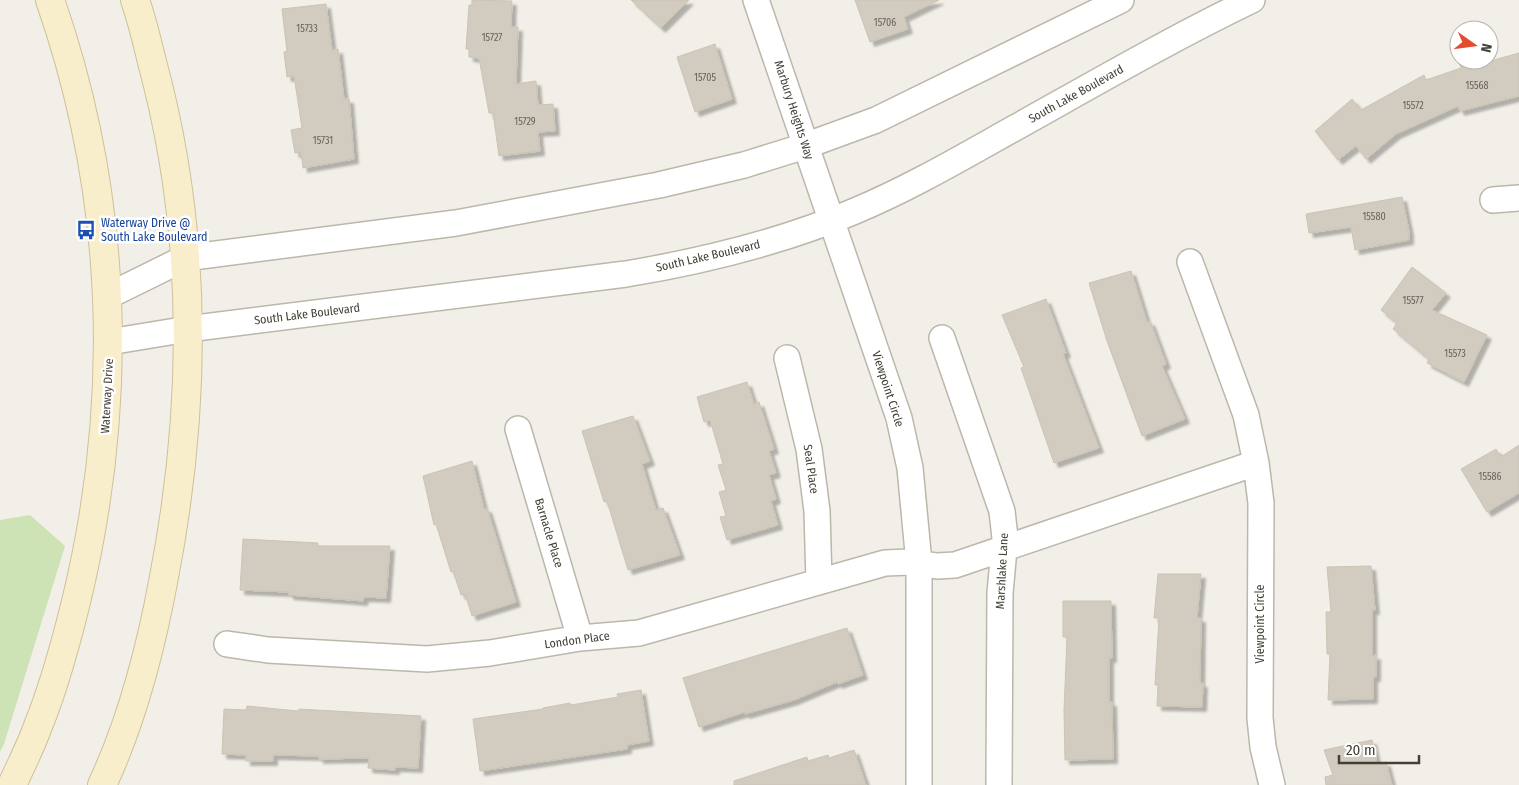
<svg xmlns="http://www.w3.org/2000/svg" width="1519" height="785" font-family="'Fira Sans Condensed',sans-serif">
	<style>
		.green { fill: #cde2b5 }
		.building { fill: #d2cbbf; stroke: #ccc3b3; filter: url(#shadow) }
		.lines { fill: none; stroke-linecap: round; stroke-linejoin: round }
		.street-casing { stroke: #bcb7ab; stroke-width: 28 }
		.secondary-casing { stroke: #cdc19c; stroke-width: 30 }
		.street { stroke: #fff; stroke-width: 25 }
		.secondary { stroke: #f9eecb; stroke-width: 28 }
		.labels { text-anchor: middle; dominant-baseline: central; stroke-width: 5; stroke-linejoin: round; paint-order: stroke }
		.number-label { font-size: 10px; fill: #686359 }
		.street-label { font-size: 12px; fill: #444037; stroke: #fff }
		.transit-label { font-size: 12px; fill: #164399; stroke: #fff; text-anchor: start }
	</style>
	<defs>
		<filter id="shadow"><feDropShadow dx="4.5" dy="4.5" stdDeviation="1" flood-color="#0004"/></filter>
	</defs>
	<rect width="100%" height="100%" fill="#f2efe8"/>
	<path class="green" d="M 30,515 L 65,546 L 4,744 L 0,752 L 0,520 Z"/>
	<path class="building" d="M 472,0 L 512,1 L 511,27 L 518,27 L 516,84 L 536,81 L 538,105 L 553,104 L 555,131 L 538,132 L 540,151 L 499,156 L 493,113 L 489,113 L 479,58 L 469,57 L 469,49 L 466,49 L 469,5 L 472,5 Z
		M 631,0 L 689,0 L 661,28 Z
		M 855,0 L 939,0 L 904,17 L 908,29 L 870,42 Z
		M 326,4 L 332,50 L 338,49 L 344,99 L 349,99 L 354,159 L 303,168 L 301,152 L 295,153 L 291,130 L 302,128 L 294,76 L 287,77 L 284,52 L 287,51 L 282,9 Z
		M 715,44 L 732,99 L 695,112 L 677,57 Z
		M 1519,53 L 1519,96 L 1460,111 L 1458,106 L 1396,134 L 1366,159 L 1356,146 L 1338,160 L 1315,131 L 1352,99 L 1361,110 L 1424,75 L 1426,80 L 1461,68 L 1459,60 L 1494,60 Z
		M 1402,197 L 1409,231 L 1409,240 L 1355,250 L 1351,227 L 1309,233 L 1306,214 Z
		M 1412,267 L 1446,293 L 1432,310 L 1487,335 L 1464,382 L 1427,363 L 1429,359 L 1393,329 L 1397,323 L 1381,310 Z
		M 1131,271 L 1147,322 L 1150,321 L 1166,364 L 1162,366 L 1185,419 L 1142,436 L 1107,341 L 1089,283 Z
		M 1046,299 L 1066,353 L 1063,354 L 1099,448 L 1054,463 L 1021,368 L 1024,367 L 1002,315 Z
		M 747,382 L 754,404 L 759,402 L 774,449 L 769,451 L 776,473 L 769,475 L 776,499 L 771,501 L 778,525 L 727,540 L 720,517 L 726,516 L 719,492 L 726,490 L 718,465 L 723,464 L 710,420 L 704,422 L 697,397 Z
		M 633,416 L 650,461 L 642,464 L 656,510 L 663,508 L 680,555 L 628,570 L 607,501 L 604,502 L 582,431 Z
		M 1519,445 L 1519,493 L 1487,512 L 1461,469 L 1496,449 L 1501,457 Z
		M 472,461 L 484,509 L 487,508 L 516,602 L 472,616 L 465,594 L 461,595 L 453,571 L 451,572 L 436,524 L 434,525 L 423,476 Z
		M 243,539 L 318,543 L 318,546 L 390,546 L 386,598 L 364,597 L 363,601 L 289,595 L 289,592 L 240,590 Z
		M 1371,566 L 1375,610 L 1372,610 L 1372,656 L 1376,655 L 1376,677 L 1373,677 L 1373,699 L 1328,700 L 1330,654 L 1327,654 L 1326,612 L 1331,612 L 1327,567 Z
		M 1158,574 L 1201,574 L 1197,618 L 1201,618 L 1200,683 L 1203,683 L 1202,707 L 1157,706 L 1158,685 L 1155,685 L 1159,618 L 1154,618 Z
		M 1063,601 L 1111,601 L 1112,658 L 1109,658 L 1109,702 L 1112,702 L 1113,759 L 1065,760 L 1064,711 L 1067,637 L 1063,637 Z
		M 847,628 L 863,675 L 838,684 L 837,682 L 794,700 L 745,714 L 745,712 L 699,727 L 683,678 Z
		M 641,690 L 649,741 L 627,745 L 627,749 L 480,771 L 473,719 L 543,709 L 543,708 L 570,703 L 571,705 L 618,697 L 617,694 Z
		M 247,706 L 298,711 L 299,709 L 421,716 L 418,768 L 395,767 L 395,770 L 368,768 L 369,758 L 319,759 L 319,756 L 273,755 L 273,761 L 246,761 L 246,755 L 222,754 L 224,709 L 246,710 Z
		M 1372,740 L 1377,764 L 1386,762 L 1392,785 L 1326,785 L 1325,777 L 1333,775 L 1324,750 Z
		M 854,750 L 866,785 L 734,785 L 734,781 L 807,757 L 808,761 L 828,755 L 829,758 Z"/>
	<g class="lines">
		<defs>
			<path id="street" d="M 756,0 L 899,418 L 910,468 L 919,563 L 919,785
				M 1493,200 L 1519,198
				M 1190,262 L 1246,415 L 1256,463 L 1261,503 L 1260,718 L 1263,747 L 1272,785
				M 108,296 L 185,258 L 456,223 L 659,185 L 744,165 L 805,146 L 876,120 L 1121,0
				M 942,338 L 1002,511 L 1005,538 L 1000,593 L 999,785
				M 109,342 L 188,329 L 626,274 C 704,261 782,242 855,211 C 910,188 961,158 1013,129 C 1092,85 1171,39 1252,0
				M 787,358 L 809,449 L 817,511 L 819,582
				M 518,429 L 580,638
				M 227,644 L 268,650 L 427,659 L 490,653 L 580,638 L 639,633 L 885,563 L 910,562 L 937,566 L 955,565 L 1256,463"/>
			<path id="secondary" d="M 12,785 C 21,765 31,746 38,726 C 54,687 65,646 75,606 C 125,403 119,198 50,0
				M 102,785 C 133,719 151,648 164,577 C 197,406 198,231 152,62 C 147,41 142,20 135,0"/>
		</defs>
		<use href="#street" class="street-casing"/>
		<use href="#secondary" class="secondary-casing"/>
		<use href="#street" class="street"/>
		<use href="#secondary" class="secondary"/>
	</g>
	<defs>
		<symbol id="bus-bare" viewBox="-9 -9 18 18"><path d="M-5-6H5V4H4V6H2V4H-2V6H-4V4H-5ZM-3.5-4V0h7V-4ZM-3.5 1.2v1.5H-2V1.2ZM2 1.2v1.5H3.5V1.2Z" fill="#1a4fb4" stroke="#fff" stroke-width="2.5" paint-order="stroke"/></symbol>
	</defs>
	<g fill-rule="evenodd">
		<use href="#bus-bare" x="72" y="216" width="28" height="28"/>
	</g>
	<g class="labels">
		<g class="number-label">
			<text x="885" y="23">15706</text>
			<text x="307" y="29">15733</text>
			<text x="492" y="38">15727</text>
			<text x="705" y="78">15705</text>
			<text x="1477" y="86">15568</text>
			<text x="1413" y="106">15572</text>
			<text x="525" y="122">15729</text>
			<text x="323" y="141">15731</text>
			<text x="1374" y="217">15580</text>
			<text x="1413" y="301">15577</text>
			<text x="1455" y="354">15573</text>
			<text x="1490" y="477">15586</text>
		</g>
		<g class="street-label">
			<text transform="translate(1076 94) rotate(-29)">South Lake Boulevard</text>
			<text transform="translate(794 110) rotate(72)">Marbury Heights Way</text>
			<text transform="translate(708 256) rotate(-13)">South Lake Boulevard</text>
			<text transform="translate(307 314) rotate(-7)">South Lake Boulevard</text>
			<text transform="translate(888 389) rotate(72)">Viewpoint Circle</text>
			<text transform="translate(107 396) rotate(-87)">Waterway Drive</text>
			<text transform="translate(811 469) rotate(82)">Seal Place</text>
			<text transform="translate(549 533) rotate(73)">Barnacle Place</text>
			<text transform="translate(1002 571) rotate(-87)">Marshlake Lane</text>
			<text transform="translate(1260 624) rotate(-90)">Viewpoint Circle</text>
			<text transform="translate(577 640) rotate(-8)">London Place</text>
		</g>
		<g class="transit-label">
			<text x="101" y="223">Waterway Drive @<tspan x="101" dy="14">South Lake Boulevard</tspan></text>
		</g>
	</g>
	<g transform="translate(1474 45) rotate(104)"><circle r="24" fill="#ffffff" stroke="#b4b3af"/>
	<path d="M0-4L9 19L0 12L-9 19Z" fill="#e24d2f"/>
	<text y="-8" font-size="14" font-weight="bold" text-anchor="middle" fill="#444037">N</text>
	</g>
	<path d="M1339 755v8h80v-8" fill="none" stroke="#444037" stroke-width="2.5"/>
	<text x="1346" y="755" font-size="15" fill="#444037" stroke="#ffffff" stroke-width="4" paint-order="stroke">20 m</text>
</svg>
